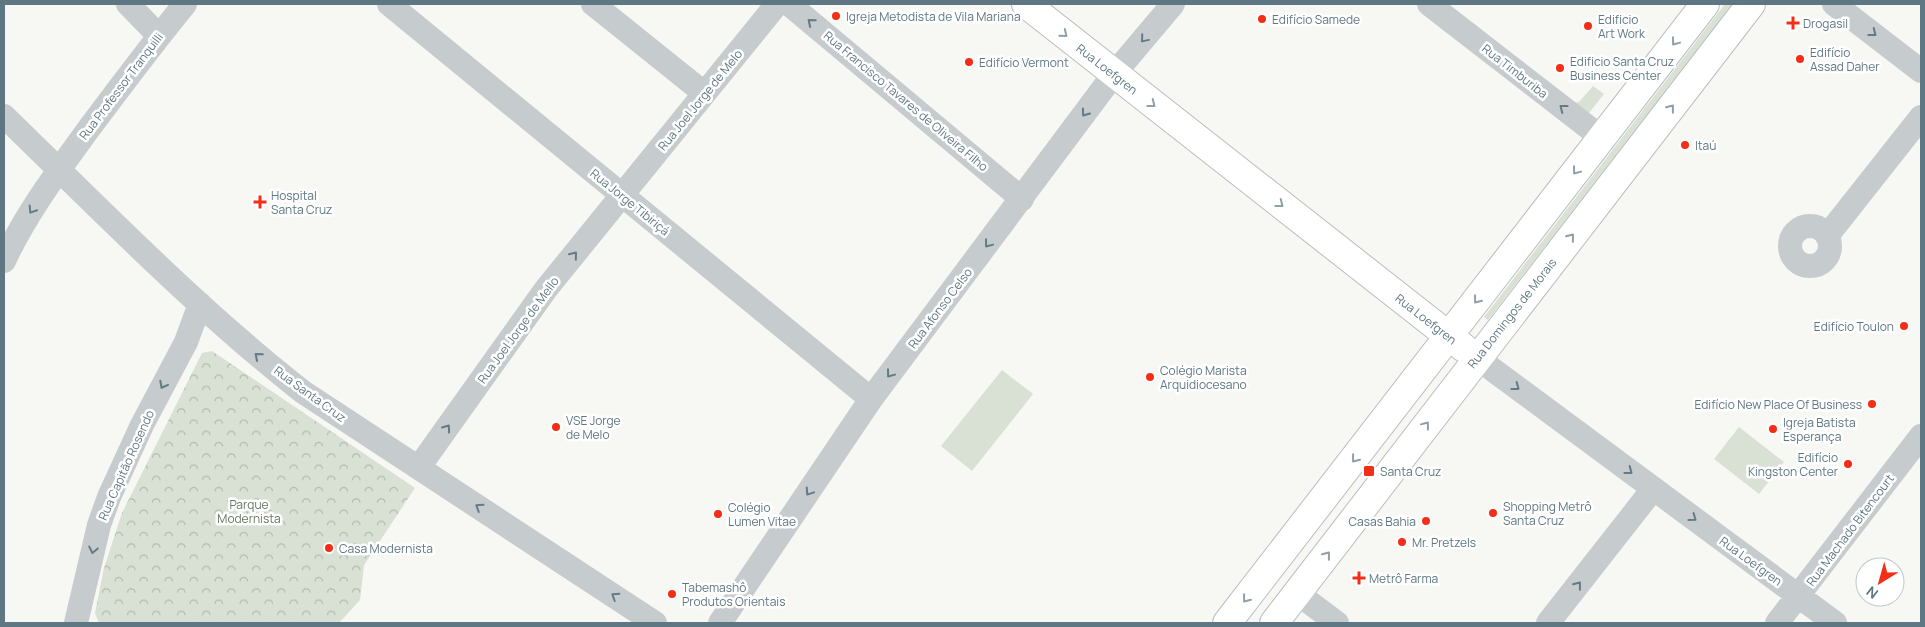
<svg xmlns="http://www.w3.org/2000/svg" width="1925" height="627" font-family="Manrope,sans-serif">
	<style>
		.park { fill: url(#park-crowns) }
		.garden { fill: #d9e0d4 }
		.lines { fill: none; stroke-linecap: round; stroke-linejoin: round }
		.major-casing { stroke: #b9bec1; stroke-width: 30 }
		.minor { stroke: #c6cbce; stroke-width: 24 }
		.major { stroke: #fff; stroke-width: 28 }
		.oneway { stroke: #647b86 }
		.oneway2 { stroke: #8fa0a8 }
		.poi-dot { fill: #f42d17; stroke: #fff; stroke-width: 2 }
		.labels { text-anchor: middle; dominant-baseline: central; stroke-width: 5; stroke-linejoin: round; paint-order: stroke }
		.poi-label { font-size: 12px; fill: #5f7782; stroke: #fff; text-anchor: start }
		.street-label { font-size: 12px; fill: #5f7782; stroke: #fff }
		.park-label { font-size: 12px; fill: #67795f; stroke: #fff }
	</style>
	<defs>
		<pattern id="park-crowns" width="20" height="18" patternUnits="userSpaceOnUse" patternTransform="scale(1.25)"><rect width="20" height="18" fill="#d9e0d4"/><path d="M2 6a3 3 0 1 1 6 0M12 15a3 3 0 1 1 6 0" fill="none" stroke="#b3bab1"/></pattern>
	</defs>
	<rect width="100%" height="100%" fill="#f7f7f3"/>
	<path class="park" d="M 212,351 L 415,488 L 364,565 L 360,600 L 339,623 L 99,623 L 95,613 L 104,568 L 122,513 L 202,353 Z"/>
	<path class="garden" d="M 1725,4 L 1733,4 L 1488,320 L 1484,317 Z
		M 1593,86 L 1604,94 L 1589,113 L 1572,103 L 1579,102 Z
		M 1002,370 L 1033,394 L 972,471 L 941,446 Z
		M 1739,427 L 1784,462 L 1759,494 L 1714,459 Z"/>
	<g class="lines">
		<defs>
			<path id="major" d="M 1026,4 L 1464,348
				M 1227,623 L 1705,4
				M 1274,623 L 1751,4"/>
		</defs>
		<use href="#major" class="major-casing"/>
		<path class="minor" d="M 128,4 L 159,36
			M 389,4 L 871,399
			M 593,4 L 704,93
			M 789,4 L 1022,199
			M 1429,4 L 1602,138
			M 1834,4 L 1921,71
			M 4,116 C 101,210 196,308 303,392 L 655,623
			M1790 246a20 20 0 1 1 40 0a20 20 0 1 1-40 0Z
			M 1827,236 L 1921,117
			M 4,261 C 26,213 59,170 90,127 C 121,86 152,44 185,4
			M 1477,358 L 1835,623
			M 419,467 L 546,289 L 777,4
			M 1297,593 L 1337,623
			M 76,623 L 99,525 L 109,497 L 142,425 L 186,342 L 200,304
			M 720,623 L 871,399 L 1114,74 L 1173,4
			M 1548,623 L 1653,489
			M 1777,623 L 1921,436"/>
		<use href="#major" class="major"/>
	</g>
	<defs><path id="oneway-chevron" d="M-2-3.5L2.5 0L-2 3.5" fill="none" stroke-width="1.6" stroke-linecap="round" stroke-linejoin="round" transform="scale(1.25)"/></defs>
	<g class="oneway">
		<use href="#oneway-chevron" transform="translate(811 22) rotate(-140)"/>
		<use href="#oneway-chevron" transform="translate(1873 33) rotate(38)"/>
		<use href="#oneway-chevron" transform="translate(1144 39) rotate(130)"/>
		<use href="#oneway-chevron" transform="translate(1563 108) rotate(-142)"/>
		<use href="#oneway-chevron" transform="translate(1085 113) rotate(126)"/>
		<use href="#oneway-chevron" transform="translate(32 210) rotate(123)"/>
		<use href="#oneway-chevron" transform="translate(988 244) rotate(127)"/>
		<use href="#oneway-chevron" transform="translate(574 255) rotate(-51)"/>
		<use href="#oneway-chevron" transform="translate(258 356) rotate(-139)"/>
		<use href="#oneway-chevron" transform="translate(890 374) rotate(127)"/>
		<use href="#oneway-chevron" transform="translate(163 385) rotate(118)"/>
		<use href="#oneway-chevron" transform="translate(1516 387) rotate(37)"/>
		<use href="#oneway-chevron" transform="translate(447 428) rotate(-54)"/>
		<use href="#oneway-chevron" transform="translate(1629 471) rotate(37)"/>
		<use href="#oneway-chevron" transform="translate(809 492) rotate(124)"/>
		<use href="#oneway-chevron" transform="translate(479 507) rotate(-147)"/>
		<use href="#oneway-chevron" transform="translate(1693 518) rotate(36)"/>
		<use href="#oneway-chevron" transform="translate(93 550) rotate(102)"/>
		<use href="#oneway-chevron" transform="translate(1578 585) rotate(-52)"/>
		<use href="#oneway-chevron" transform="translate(615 596) rotate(-147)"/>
	</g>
	<g class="oneway2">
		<use href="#oneway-chevron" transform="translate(1064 34) rotate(39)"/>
		<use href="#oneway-chevron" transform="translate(1675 42) rotate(127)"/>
		<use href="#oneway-chevron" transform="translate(1152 104) rotate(38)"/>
		<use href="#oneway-chevron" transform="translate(1671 108) rotate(-52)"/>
		<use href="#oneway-chevron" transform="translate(1576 171) rotate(127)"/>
		<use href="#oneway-chevron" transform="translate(1280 204) rotate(38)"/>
		<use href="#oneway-chevron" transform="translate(1571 237) rotate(-52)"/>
		<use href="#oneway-chevron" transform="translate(1477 300) rotate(128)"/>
		<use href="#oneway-chevron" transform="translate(1426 425) rotate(-53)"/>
		<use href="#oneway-chevron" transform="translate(1355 459) rotate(128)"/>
		<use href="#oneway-chevron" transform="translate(1327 555) rotate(-52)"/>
		<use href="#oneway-chevron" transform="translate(1246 599) rotate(128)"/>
	</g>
	<g class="poi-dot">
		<circle cx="836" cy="16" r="5"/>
		<circle cx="1262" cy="19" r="5"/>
		<path d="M1790.5 15.5h5v5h5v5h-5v5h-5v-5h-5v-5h5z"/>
		<circle cx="1588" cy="26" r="5"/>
		<circle cx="1800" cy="59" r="5"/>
		<circle cx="969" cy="62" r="5"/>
		<circle cx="1560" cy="68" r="5"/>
		<circle cx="1685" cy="145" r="5"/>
		<path d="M257.5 194.5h5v5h5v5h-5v5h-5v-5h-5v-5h5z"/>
		<circle cx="1904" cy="326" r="5"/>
		<circle cx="1150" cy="377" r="5"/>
		<circle cx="1872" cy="404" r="5"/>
		<circle cx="556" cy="427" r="5"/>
		<circle cx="1773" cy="429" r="5"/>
		<circle cx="1848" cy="464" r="5"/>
		<rect x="1363" y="465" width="12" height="12" rx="2.5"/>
		<circle cx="1493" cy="513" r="5"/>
		<circle cx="718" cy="514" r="5"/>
		<circle cx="1426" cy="521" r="5"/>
		<circle cx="1402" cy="542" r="5"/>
		<circle cx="329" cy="548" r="5"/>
		<path d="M1356.5 570.5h5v5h5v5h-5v5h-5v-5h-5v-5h5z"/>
		<circle cx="672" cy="594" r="5"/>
	</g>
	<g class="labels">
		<g class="poi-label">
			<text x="846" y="16">Igreja Metodista de Vila Mariana</text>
			<text x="1272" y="19">Edifício Samede</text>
			<text x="1598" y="19">Edificio<tspan x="1598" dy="14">Art Work</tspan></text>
			<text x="1803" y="23">Drogasil</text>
			<text x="1810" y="52">Edifício<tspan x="1810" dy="14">Assad Daher</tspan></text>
			<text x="1570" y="61">Edificio Santa Cruz<tspan x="1570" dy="14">Business Center</tspan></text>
			<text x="979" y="62">Edifício Vermont</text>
			<text x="1695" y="145">Itaú</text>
			<text x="271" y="195">Hospital<tspan x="271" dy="14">Santa Cruz</tspan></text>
			<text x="1894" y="326" text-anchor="end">Edifício Toulon</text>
			<text x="1160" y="370">Colégio Marista<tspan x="1160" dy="14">Arquidiocesano</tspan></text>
			<text x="1862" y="404" text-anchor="end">Edifício New Place Of Business</text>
			<text x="566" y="420">VSE Jorge<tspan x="566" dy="14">de Melo</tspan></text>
			<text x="1783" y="422">Igreja Batista<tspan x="1783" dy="14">Esperança</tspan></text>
			<text x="1838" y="457" text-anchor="end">Edifício<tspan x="1838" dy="14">Kingston Center</tspan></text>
			<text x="1380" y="471">Santa Cruz</text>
			<text x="1503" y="506">Shopping Metrô<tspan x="1503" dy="14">Santa Cruz</tspan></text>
			<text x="728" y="507">Colégio<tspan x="728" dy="14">Lumen Vitae</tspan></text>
			<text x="1416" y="521" text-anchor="end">Casas Bahia</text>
			<text x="1412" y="542">Mr. Pretzels</text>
			<text x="339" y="548">Casa Modernista</text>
			<text x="1369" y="578">Metrô Farma</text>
			<text x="682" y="587">Tabemashô<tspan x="682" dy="14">Produtos Orientais</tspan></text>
		</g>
		<g class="street-label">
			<text transform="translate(1107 69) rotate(38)">Rua Loefgren</text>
			<text transform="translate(1515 71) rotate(38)">Rua Timburiba</text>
			<text transform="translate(121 86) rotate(-53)">Rua Professor Tranquilli</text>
			<text transform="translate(700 100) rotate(-51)">Rua Joel Jorge de Melo</text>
			<text transform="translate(906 101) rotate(40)">Rua Francisco Tavares de Oliveira Filho</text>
			<text transform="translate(630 202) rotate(39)">Rua Jorge Tibiriçá</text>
			<text transform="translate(940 308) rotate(-53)">Rua Afonso Celso</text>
			<text transform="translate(1512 313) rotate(-52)">Rua Domingos de Morais</text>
			<text transform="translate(1426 319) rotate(38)">Rua Loefgren</text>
			<text transform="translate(518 330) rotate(-54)">Rua Joel Jorge de Mello</text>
			<text transform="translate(310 394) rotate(36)">Rua Santa Cruz</text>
			<text transform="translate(126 465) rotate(-66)">Rua Capitão Rosendo</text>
			<text transform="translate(1850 530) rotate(-53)">Rua Machado Bitencourt</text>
			<text transform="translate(1751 561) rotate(36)">Rua Loefgren</text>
		</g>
		<g class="park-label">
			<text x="249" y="504">Parque<tspan x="249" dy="14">Modernista</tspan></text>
		</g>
	</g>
	<rect width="1925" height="627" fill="none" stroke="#5f7782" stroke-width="10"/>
	<g transform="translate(1880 582) rotate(217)"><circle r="24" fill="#ffffff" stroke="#bfc9cd"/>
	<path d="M0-4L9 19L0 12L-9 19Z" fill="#f42d17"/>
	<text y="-8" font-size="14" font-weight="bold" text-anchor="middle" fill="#5f7782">N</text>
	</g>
</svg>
